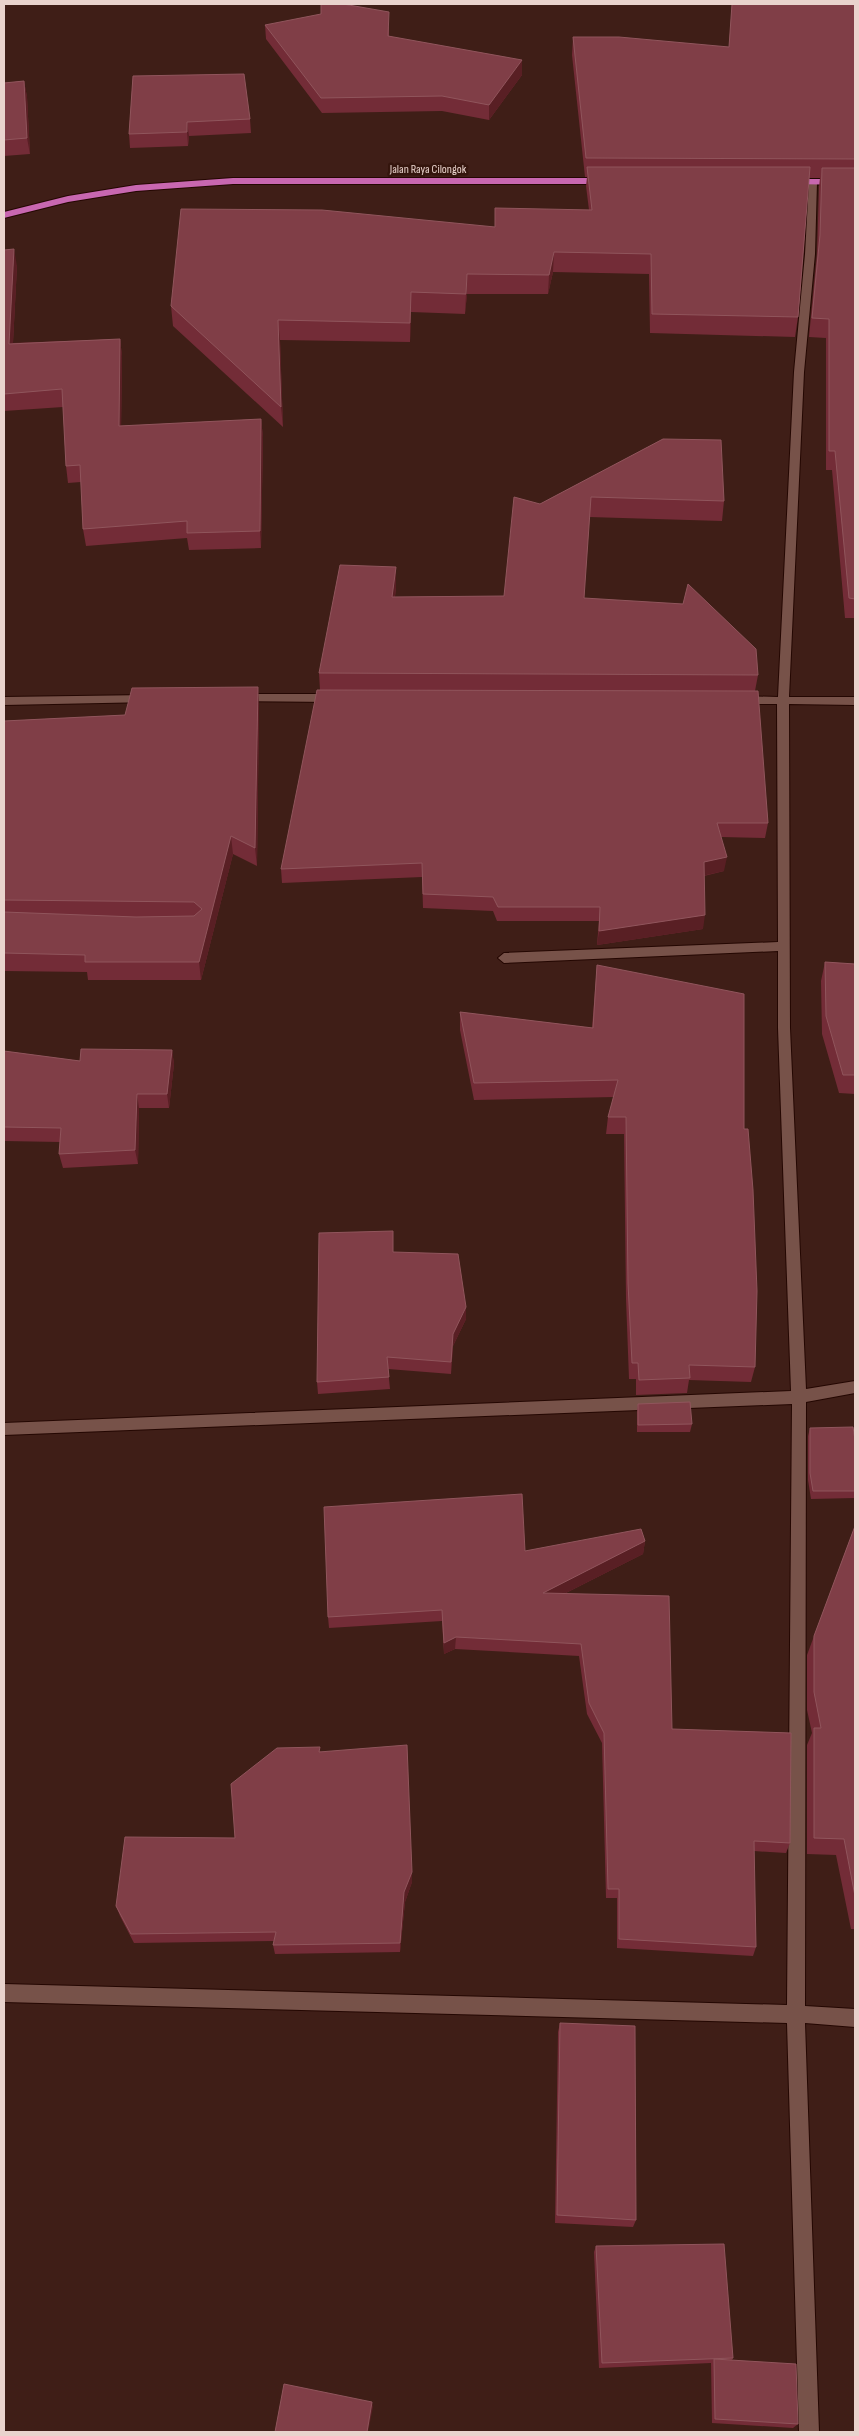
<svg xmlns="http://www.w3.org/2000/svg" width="859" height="2436" font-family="'Sofia Sans Condensed',sans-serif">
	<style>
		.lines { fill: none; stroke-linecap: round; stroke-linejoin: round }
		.minor-casing { stroke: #240702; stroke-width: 2 }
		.trunk-casing { stroke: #240702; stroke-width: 2 }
		.minor { fill: #775249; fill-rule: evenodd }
		.trunk { fill: #c867b0; fill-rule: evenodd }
		.wall { fill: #732c37 }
		.shaded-wall { fill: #591f24 }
		.building { fill: #803e47; stroke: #90555c }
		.labels { text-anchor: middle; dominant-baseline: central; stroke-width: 5; stroke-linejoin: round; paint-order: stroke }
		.far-street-label { font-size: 12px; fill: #e9d3cd; stroke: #34150d }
	</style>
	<rect width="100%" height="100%" fill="#3f1e17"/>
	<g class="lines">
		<defs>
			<path id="minor" d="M 813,179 L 817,182 L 815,254 L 804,372 L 789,697 L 855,697 L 855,705 L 789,704 L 790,1028 L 806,1389 L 855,1381 L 855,1393 L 806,1402 L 805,2006 L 855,2009 L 855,2027 L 805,2023 L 819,2432 L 799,2432 L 787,2023 L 4,2002 L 4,1984 L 787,2005 L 792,1404 L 4,1435 L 4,1423 L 791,1391 L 778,1028 L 778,951 L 504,963 L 498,958 L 504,953 L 778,942 L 777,704 L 739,704 L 733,700 L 739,696 L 778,697 L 794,372 L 805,254 L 809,182 Z
				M 239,694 L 333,694 L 339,698 L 333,702 L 235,701 L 235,695 Z
				M 148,695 L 154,699 L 152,702 L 4,705 L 4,697 Z"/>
			<path id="trunk" d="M 233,178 L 605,178 L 609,181 L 605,184 L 233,184 L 136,191 L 68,202 L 4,218 L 4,212 L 68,196 L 136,185 Z
				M 791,179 L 855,179 L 855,185 L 788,184 L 787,182 Z"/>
		</defs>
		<use href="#minor" class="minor-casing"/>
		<use href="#trunk" class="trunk-casing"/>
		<use href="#minor" class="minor"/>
		<use href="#trunk" class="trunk"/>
	</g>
	<path class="wall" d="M 732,4 L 855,4 L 855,618 L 845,618 L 832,470 L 826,470 L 826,338 L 809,337 L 817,254 L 819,187 L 820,178 L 809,178 L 798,317 L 795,337 L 650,333 L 649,274 L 553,272 L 548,294 L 467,294 L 465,314 L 411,312 L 410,342 L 280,340 L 283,427 L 173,326 L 171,306 L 495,227 L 589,210 L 586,186 L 587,177 L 585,177 L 572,55 L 573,37 L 729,47 Z
		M 265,25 L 389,27 L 389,36 L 522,75 L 489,120 L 442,111 L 322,113 L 266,39 Z
		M 133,76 L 250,119 L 251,133 L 189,136 L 188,146 L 130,148 L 129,134 Z
		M 24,81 L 27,97 L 30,154 L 4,156 L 4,83 Z
		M 4,250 L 17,266 L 13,343 L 120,339 L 122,356 L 121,426 L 261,419 L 263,437 L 261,548 L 189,550 L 187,538 L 86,546 L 83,529 L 81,482 L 68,483 L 66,466 L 63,407 L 4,411 Z
		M 663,439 L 724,501 L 722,521 L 589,517 L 584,598 L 758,675 L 755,691 L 768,823 L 765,838 L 721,837 L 724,871 L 704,876 L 703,929 L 597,945 L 599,921 L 497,921 L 493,911 L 423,908 L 422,877 L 282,883 L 281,869 L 320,690 L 319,673 L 396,567 L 396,587 L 395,597 L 504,596 L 540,504 Z
		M 259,705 L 257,866 L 233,854 L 201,980 L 88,980 L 87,972 L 4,971 L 4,721 L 125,715 Z
		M 825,962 L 855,964 L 855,1094 L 839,1093 L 822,1034 L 821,981 Z
		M 597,965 L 744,1129 L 755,1367 L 751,1382 L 689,1380 L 687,1393 L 636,1395 L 636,1379 L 629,1379 L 626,1299 L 624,1134 L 606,1134 L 608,1117 L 614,1097 L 474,1100 L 460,1030 L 460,1012 L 592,1028 Z
		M 172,1050 L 174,1064 L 169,1108 L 139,1108 L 138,1164 L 63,1168 L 59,1154 L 60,1142 L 4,1141 L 4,1051 L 80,1061 Z
		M 393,1252 L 466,1319 L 453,1346 L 451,1374 L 388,1369 L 390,1389 L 318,1394 L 317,1382 Z
		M 638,1404 L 692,1424 L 690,1432 L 637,1432 L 637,1412 Z
		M 810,1428 L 855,1440 L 855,1498 L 811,1499 L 808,1480 L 808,1436 Z
		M 855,1526 L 855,1929 L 851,1929 L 836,1855 L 807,1854 L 807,1745 L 812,1733 L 807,1710 L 807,1655 Z
		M 645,1541 L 643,1554 L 564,1594 L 672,1729 L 790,1843 L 786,1853 L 754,1851 L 756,1947 L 753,1956 L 617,1948 L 617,1898 L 606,1898 L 602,1743 L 587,1714 L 579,1656 L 455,1649 L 444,1654 L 442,1621 L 329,1628 L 328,1617 L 525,1551 Z
		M 320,1751 L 412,1882 L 405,1902 L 400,1952 L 275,1954 L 273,1945 L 274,1941 L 134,1943 L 120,1916 L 116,1906 L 235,1838 Z
		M 560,2023 L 636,2220 L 633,2227 L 555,2223 L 558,2032 Z
		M 596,2246 L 733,2358 L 732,2360 L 798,2424 L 793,2428 L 712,2423 L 711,2363 L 599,2368 L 594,2252 Z"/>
	<path class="shaded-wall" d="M 522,60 L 522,75 L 489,120 L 489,105 Z
		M 24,81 L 27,97 L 30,154 L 27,138 Z
		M 187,122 L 189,136 L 188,146 L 187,132 Z
		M 14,249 L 17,266 L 12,361 L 9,344 Z
		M 554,252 L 553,272 L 548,294 L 549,275 Z
		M 467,274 L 467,294 L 465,314 Z
		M 411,292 L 411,312 L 410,342 L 410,323 Z
		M 278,320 L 280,340 L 283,427 L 281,407 Z
		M 120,339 L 122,356 L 121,443 L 119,426 Z
		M 261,419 L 263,437 L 261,548 L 260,531 Z
		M 396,567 L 396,587 L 392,617 L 392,597 Z
		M 258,687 L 259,705 L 257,866 L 255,848 Z
		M 231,836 L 233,854 L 201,980 L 199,962 Z
		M 727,857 L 724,871 L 702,876 L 704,862 Z
		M 705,915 L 703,929 L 597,945 L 599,931 Z
		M 172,1050 L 174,1064 L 169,1108 L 167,1094 Z
		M 137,1094 L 139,1108 L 138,1164 L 135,1150 Z
		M 466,1307 L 466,1319 L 453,1346 L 451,1374 L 453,1334 Z
		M 645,1541 L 643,1554 L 542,1605 L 543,1593 Z
		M 456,1637 L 455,1649 L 444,1654 L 444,1643 Z
		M 412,1872 L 412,1882 L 405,1902 L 400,1952 L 400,1943 L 404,1892 Z
		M 372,2402 L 373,2407 L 368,2432 L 367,2432 Z"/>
	<path class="building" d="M 321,4 L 343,4 L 389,12 L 388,36 L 522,60 L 489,105 L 442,96 L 321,98 L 265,25 L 321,14 Z
		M 732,4 L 855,4 L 855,159 L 586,158 L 573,37 L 619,37 L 729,47 Z
		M 244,74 L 250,119 L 187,122 L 187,132 L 129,134 L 133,76 Z
		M 24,81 L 27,138 L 4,140 L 4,83 Z
		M 587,167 L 810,167 L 798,317 L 652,314 L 651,254 L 554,252 L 549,275 L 467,274 L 466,294 L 411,292 L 410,323 L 278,320 L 281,407 L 171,306 L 181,209 L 322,210 L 495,227 L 495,208 L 592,210 Z
		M 822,168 L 855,168 L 855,599 L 849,598 L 835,451 L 829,451 L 829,319 L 812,318 L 820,235 Z
		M 14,249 L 9,344 L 120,339 L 119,426 L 261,419 L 260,531 L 187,533 L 187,521 L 83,529 L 80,465 L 66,466 L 62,389 L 4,394 L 4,250 Z
		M 663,439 L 721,440 L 724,501 L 591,497 L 584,598 L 683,604 L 688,584 L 756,649 L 758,675 L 319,673 L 340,565 L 396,567 L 392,597 L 504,596 L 514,497 L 540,504 Z
		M 258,687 L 255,848 L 231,836 L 199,962 L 85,962 L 85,955 L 4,953 L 4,912 L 136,917 L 194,916 L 202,909 L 194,902 L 4,900 L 4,721 L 125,715 L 132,688 Z
		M 317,690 L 758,691 L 768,823 L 717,823 L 727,857 L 704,862 L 705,915 L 599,931 L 600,907 L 498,907 L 493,897 L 423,894 L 422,863 L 281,869 Z
		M 825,962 L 855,964 L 855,1075 L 843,1075 L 826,1016 Z
		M 597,965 L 744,994 L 744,1129 L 748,1129 L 753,1190 L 757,1291 L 755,1367 L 689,1365 L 690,1378 L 639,1380 L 638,1363 L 632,1363 L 628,1283 L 626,1117 L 608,1117 L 618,1080 L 474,1083 L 460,1012 L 593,1028 Z
		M 81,1049 L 172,1050 L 167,1094 L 137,1094 L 135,1150 L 59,1154 L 61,1128 L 4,1127 L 4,1051 L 80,1061 Z
		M 393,1231 L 393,1252 L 458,1254 L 466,1307 L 453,1334 L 451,1362 L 387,1357 L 389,1377 L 317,1382 L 319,1233 Z
		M 690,1402 L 692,1424 L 638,1425 L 638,1404 Z
		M 853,1427 L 855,1440 L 855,1491 L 813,1491 L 810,1473 L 810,1428 Z
		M 522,1494 L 525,1551 L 641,1529 L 645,1541 L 543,1593 L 669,1596 L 672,1729 L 791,1733 L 790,1843 L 754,1841 L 756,1947 L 619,1939 L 619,1889 L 608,1889 L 604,1733 L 589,1703 L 581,1644 L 456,1637 L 444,1643 L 442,1610 L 328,1617 L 324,1507 Z
		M 855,1526 L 855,1896 L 844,1839 L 814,1838 L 814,1728 L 821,1728 L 814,1692 L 814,1636 Z
		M 407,1745 L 412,1872 L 404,1892 L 400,1943 L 273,1945 L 276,1932 L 131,1934 L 116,1906 L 125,1837 L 235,1838 L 231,1784 L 277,1748 L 320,1747 L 319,1752 Z
		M 560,2023 L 635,2026 L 636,2220 L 557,2215 Z
		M 724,2244 L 733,2358 L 602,2363 L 596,2246 Z
		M 714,2359 L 796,2364 L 798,2424 L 715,2419 Z
		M 284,2384 L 372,2402 L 367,2432 L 275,2432 Z"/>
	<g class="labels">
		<g class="far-street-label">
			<text x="428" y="169">Jalan Raya Cilongok</text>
		</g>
	</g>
	<rect width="859" height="2436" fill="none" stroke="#e9d3cd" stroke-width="10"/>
</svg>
